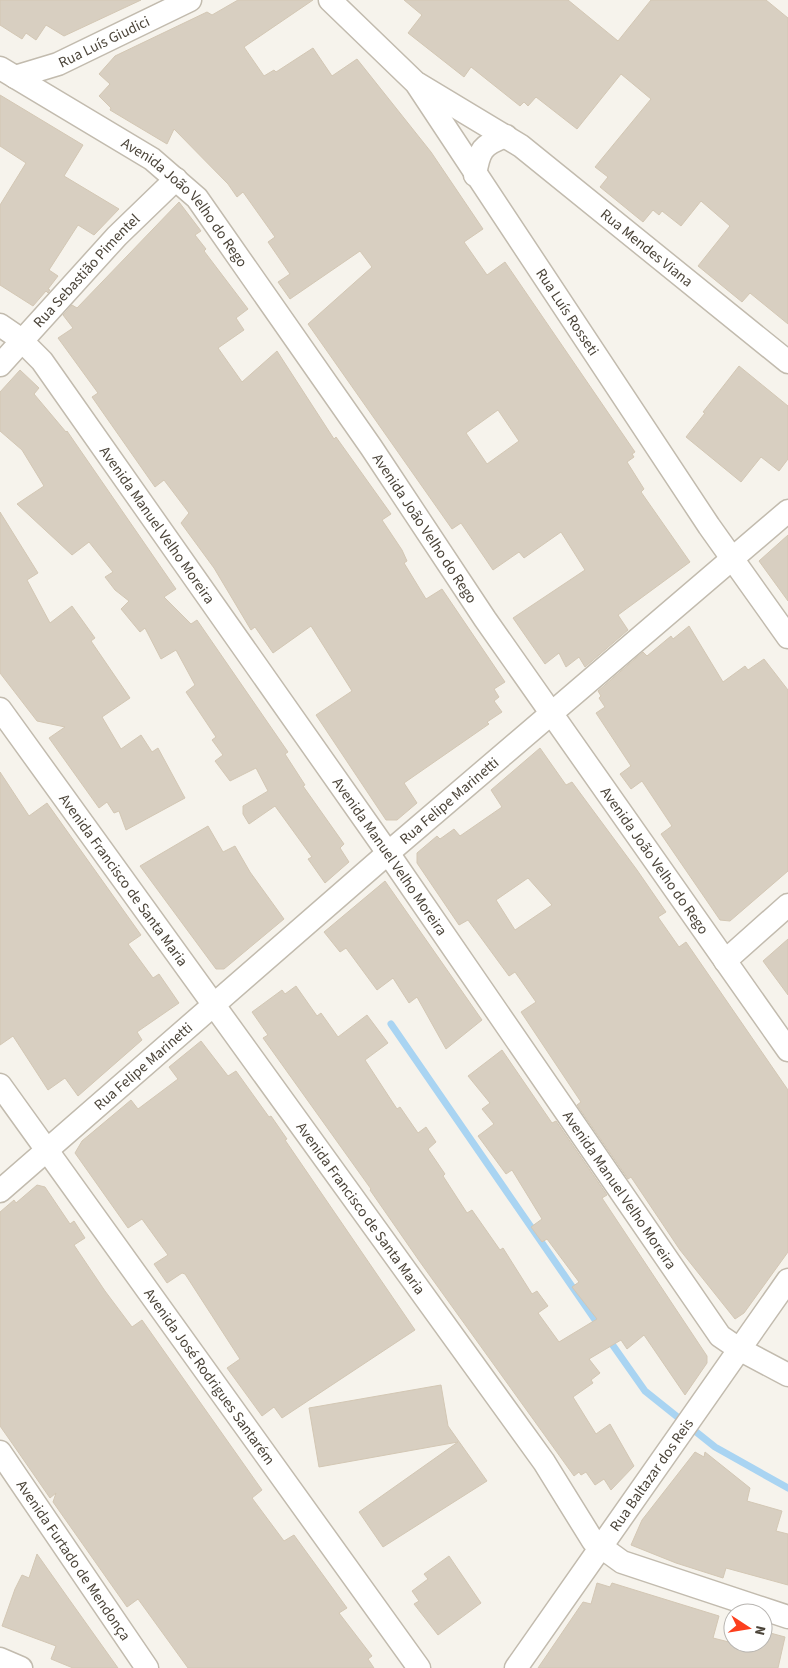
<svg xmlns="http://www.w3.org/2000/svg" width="788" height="1668" font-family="'Source Sans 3',sans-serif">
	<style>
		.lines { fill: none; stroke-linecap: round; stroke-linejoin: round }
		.stream { stroke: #a9d4f2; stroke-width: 7 }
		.building { fill: #d8cfc1; stroke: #d3c7b4; fill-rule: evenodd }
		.minor-casing { stroke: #c2bbae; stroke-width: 25 }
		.minor { stroke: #fff; stroke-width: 22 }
		.labels { text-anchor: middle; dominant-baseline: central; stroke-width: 4; stroke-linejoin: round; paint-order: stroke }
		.street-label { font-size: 15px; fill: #4b4439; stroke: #fff }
	</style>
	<rect width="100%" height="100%" fill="#f6f3ec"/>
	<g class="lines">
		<path class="stream" d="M 391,1024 L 600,1327
			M 607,1337 L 645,1391 L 715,1447 L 788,1488"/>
	</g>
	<path class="building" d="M 0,0 L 141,0 L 64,36 L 46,25 L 36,40 L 26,33 L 22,39 L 0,25 Z
		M 238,0 L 313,0 L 244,47 L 264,76 L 274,70 L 276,72 L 313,48 L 332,76 L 357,59 L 431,152 L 483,229 L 464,242 L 487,275 L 505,262 L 635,452 L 632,454 L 634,457 L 627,462 L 644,489 L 641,492 L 690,562 L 618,615 L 628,630 L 585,667 L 579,657 L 566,667 L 559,653 L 545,664 L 513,618 L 585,570 L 561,532 L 524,558 L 519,552 L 493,570 L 461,523 L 452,529 L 308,324 L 372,267 L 360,251 L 290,299 L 278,282 L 290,274 L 268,242 L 275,237 L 243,192 L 237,197 L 228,184 L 174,129 L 167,144 L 110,110 L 111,108 L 99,96 L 110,84 L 99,74 L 115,56 L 207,12 L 212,15 ZM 498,410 L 519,441 L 487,464 L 466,433 Z
		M 404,0 L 568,0 L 618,41 L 651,0 L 766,0 L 788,18 L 788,324 L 750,293 L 742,302 L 698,266 L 730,226 L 701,201 L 681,226 L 662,211 L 659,215 L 653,210 L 643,222 L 600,187 L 608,177 L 595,167 L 651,99 L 621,74 L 577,129 L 536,97 L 528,106 L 524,102 L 520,106 L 471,67 L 464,77 L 408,33 L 422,15 Z
		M 0,95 L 83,145 L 64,176 L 119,209 L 94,235 L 78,225 L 49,270 L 58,276 L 48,289 L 50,290 L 48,293 L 46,291 L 33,306 L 0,285 L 0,205 L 26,163 L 0,146 Z
		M 179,202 L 201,231 L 195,235 L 206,249 L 204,251 L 248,309 L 236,318 L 244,330 L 218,348 L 242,382 L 277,351 L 334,439 L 336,437 L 391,514 L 382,520 L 402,550 L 407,561 L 404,563 L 426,599 L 442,589 L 505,682 L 494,689 L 499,697 L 494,701 L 502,712 L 487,722 L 489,724 L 404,783 L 417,803 L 397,820 L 386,820 L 316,715 L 352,691 L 311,626 L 273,653 L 255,627 L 251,630 L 214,568 L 181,523 L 189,513 L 164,480 L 155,487 L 92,397 L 98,393 L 58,338 L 73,328 L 63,315 L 72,305 L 77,308 Z
		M 739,366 L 788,406 L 788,459 L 779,471 L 761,457 L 741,482 L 686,437 L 705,413 L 703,412 Z
		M 20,370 L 39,388 L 34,394 L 66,432 L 67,431 L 176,589 L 164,597 L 191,624 L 197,620 L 288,752 L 285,754 L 305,785 L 303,786 L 344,844 L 340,848 L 349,862 L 325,883 L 308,859 L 312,857 L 275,806 L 249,824 L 243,814 L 243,806 L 268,791 L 256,768 L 230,781 L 215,761 L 223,755 L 212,740 L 216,737 L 186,692 L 195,685 L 176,650 L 161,659 L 145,628 L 140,632 L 121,609 L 129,601 L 115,590 L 105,577 L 113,572 L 89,542 L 72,555 L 17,504 L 44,486 L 22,450 L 0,431 L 0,392 Z
		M 0,512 L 38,573 L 27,580 L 50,623 L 72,606 L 95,638 L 91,641 L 130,698 L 102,717 L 121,749 L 141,735 L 152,752 L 158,748 L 185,798 L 126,830 L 119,811 L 114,813 L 107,802 L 99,808 L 49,738 L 65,727 L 37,721 L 0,673 Z
		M 788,535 L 788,601 L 759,561 Z
		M 689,626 L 723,682 L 745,666 L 748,670 L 764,659 L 788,690 L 788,871 L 730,921 L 720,920 L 661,834 L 672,826 L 642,781 L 631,789 L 620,774 L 631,766 L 596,713 L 605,707 L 599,698 L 601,696 L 598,691 L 643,652 L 647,656 L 671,636 L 673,639 Z
		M 540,748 L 566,785 L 572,782 L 637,870 L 666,912 L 658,917 L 679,947 L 686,942 L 788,1090 L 788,1252 L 744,1313 L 735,1319 L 680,1250 L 631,1177 L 628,1179 L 577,1105 L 581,1102 L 521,1012 L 536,1002 L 515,972 L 509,976 L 468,920 L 459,925 L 417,863 L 417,853 L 437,836 L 440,839 L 454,829 L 460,836 L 502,807 L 491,790 ZM 528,878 L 552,905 L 515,930 L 496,900 Z
		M 0,772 L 29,816 L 47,803 L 141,935 L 128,944 L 153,978 L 159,974 L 179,1003 L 137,1032 L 142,1040 L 78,1096 L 65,1078 L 48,1090 L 13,1036 L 0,1045 Z
		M 208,826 L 223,852 L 235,846 L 250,872 L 284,919 L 224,969 L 216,969 L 140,866 Z
		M 385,881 L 482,1020 L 446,1049 L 417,997 L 409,1003 L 393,978 L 377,990 L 346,948 L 340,952 L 324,932 Z
		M 788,939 L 788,995 L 763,961 Z
		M 296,986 L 317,1016 L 321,1013 L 338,1037 L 367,1015 L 388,1043 L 365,1060 L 397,1109 L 400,1107 L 418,1133 L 426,1127 L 436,1142 L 428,1149 L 445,1174 L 443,1176 L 467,1213 L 472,1210 L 500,1250 L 503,1248 L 532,1294 L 537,1291 L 548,1306 L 538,1313 L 559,1342 L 597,1319 L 572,1287 L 579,1282 L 547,1239 L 542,1242 L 531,1227 L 542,1219 L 512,1170 L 506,1174 L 478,1136 L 494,1124 L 482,1109 L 490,1103 L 468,1076 L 502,1050 L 552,1123 L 556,1121 L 607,1195 L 602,1198 L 707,1356 L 707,1363 L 685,1395 L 644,1335 L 627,1349 L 621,1340 L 589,1359 L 600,1373 L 591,1380 L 593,1383 L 573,1397 L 596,1434 L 610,1424 L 634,1466 L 611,1490 L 604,1479 L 595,1485 L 586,1472 L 581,1475 L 579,1472 L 574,1476 L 420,1262 L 370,1190 L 371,1189 L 263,1038 L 268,1035 L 252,1012 L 282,990 L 285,994 Z
		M 201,1041 L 228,1076 L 236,1071 L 269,1117 L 271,1116 L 287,1139 L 285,1140 L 415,1330 L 282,1418 L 274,1407 L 262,1416 L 227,1368 L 240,1359 L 185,1274 L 182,1273 L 167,1283 L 154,1264 L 168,1255 L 142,1219 L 128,1228 L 75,1153 L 82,1141 L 131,1100 L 138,1109 L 178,1079 L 169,1067 Z
		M 37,1185 L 45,1187 L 70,1224 L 74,1221 L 85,1238 L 74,1245 L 105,1291 L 132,1327 L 142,1320 L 262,1490 L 252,1498 L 284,1541 L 294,1535 L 347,1608 L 339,1613 L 372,1656 L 368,1659 L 374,1668 L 188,1668 L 138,1599 L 127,1607 L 53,1502 L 56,1493 L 50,1498 L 14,1446 L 0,1426 L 0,1212 L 14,1200 L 16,1203 Z
		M 441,1385 L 448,1426 L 487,1481 L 383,1547 L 359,1512 L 458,1442 L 319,1467 L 309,1408 Z
		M 695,1452 L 704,1457 L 705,1452 L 750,1488 L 747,1501 L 782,1511 L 776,1531 L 788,1534 L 788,1585 L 726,1568 L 723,1578 L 676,1563 L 631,1545 L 642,1520 Z
		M 37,1554 L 66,1595 L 118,1668 L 73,1668 L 51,1659 L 56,1646 L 2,1626 L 15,1589 L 22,1575 L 29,1578 Z
		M 449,1556 L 481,1603 L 438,1635 L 414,1604 L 419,1601 L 412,1591 L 428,1579 L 424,1574 Z
		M 597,1583 L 610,1587 L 612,1583 L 719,1616 L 713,1638 L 733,1643 L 763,1643 L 763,1631 L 785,1637 L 778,1668 L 538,1668 L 583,1602 L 591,1604 Z"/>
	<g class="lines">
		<defs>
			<g id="minor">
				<path id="s1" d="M 330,0 L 416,83 L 709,526 L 788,637"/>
				<path id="s2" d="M 0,68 L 152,159 L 197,198 L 371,447 L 485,619 L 788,1050"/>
				<path id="s3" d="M 15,77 L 58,64 L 190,0"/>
				<path id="s4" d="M 418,84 L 521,146 L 788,362"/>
				<path d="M 475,175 C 479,150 482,145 506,136"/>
				<path id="s5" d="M 0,325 L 19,338 L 42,361 L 388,853 L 720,1336 L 739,1349 L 788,1375"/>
				<path id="s6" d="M 0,365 L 117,236 L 176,179"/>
				<path id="s7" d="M 0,709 L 544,1462 L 593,1541 L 622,1562 L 788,1617"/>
				<path d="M 725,961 L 788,905"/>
				<path id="s8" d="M 0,1085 L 419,1668"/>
				<path id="s9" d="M 0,1191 L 388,853 L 788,511"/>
				<path id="s10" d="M 0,1452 L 147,1668"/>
				<path d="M 0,1659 L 21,1668"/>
				<path id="s11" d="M 516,1668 L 788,1280"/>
			</g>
		</defs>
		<use href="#minor" class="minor-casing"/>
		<use href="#minor" class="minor"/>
	</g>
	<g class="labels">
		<g class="street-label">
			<text stroke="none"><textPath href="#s3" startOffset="96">Rua Luís Giudici</textPath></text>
			<text stroke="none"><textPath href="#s2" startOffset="231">Avenida João Velho do Rego</textPath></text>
			<text stroke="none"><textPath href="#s4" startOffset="282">Rua Mendes Viana</textPath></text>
			<text stroke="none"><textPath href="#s6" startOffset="128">Rua Sebastião Pimentel</textPath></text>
			<text stroke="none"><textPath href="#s1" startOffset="394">Rua Luís Rosseti</textPath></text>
			<text stroke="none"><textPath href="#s5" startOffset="256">Avenida Manuel Velho Moreira</textPath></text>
			<text stroke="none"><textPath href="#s2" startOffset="638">Avenida João Velho do Rego</textPath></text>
			<text stroke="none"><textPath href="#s9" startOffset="595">Rua Felipe Marinetti</textPath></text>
			<text stroke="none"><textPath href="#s5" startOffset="661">Avenida Manuel Velho Moreira</textPath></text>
			<text stroke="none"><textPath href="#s2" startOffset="1042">Avenida João Velho do Rego</textPath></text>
			<text stroke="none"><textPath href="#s7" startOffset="211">Avenida Francisco de Santa Maria</textPath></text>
			<text stroke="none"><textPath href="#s9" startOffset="190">Rua Felipe Marinetti</textPath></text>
			<text stroke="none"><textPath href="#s5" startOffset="1066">Avenida Manuel Velho Moreira</textPath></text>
			<text stroke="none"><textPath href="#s7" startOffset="616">Avenida Francisco de Santa Maria</textPath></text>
			<text stroke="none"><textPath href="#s8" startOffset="359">Avenida José Rodrigues Santarém</textPath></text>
			<text stroke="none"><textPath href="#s11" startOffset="236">Rua Baltazar dos Reis</textPath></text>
			<text stroke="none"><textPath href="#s10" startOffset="131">Avenida Furtado de Mendonça</textPath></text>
		</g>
	</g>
	<g transform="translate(748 1628) rotate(102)"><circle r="24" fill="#ffffff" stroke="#b7b4b0"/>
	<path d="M0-4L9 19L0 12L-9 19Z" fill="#fc3f1d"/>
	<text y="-8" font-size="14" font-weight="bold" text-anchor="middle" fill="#4b4439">N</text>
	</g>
</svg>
